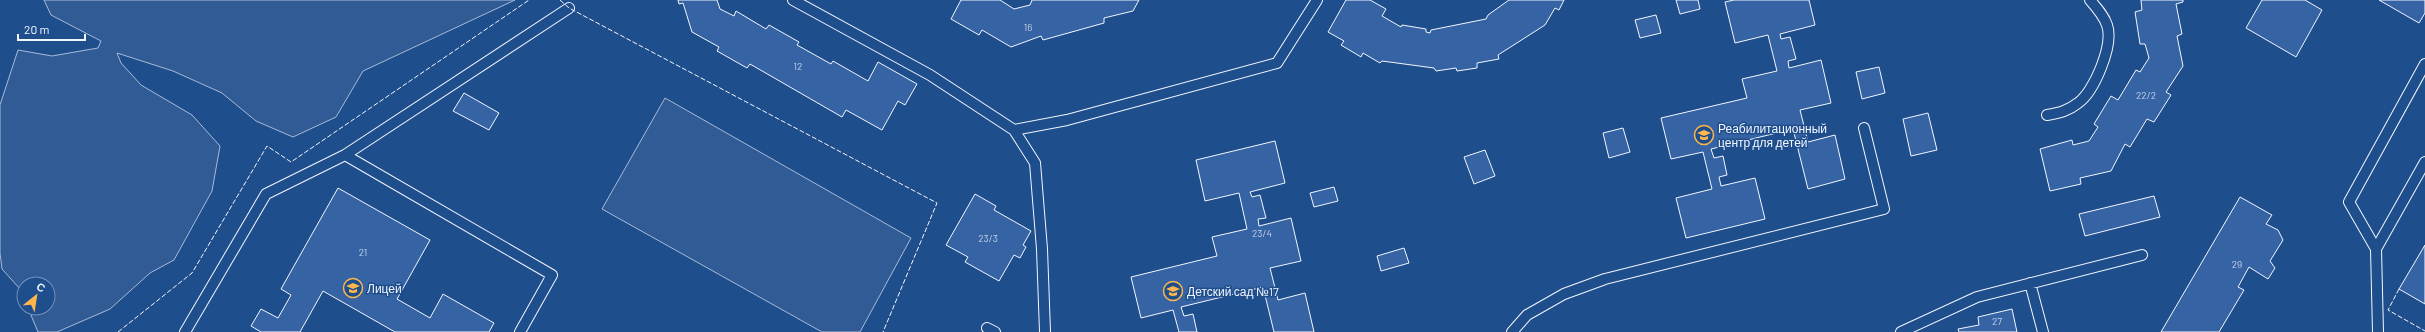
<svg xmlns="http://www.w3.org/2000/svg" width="2425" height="332" font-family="Barlow,sans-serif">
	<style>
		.built { fill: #305b95; stroke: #a8bbd7 }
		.building { fill: #3563a3; stroke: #f2f6ff }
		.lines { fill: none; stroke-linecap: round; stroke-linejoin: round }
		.lane-casing { stroke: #f2f6ff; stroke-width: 12 }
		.lane { stroke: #1f4e8c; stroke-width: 10 }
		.fence { stroke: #f2f6ff; stroke-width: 1; stroke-dasharray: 5 2; stroke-linecap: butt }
		.labels { text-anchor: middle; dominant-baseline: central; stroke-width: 3; stroke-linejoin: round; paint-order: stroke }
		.number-label { font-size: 10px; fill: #c3d1e8 }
		.poi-label { font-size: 12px; fill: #f2f6ff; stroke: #1f4e8c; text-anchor: start }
	</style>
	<rect width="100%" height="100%" fill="#1f4e8c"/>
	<path class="built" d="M 44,0 L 515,0 L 363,71 L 336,117 L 293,137 L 256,121 L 222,93 L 173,71 L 117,53 L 121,63 L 141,85 L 192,115 L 220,146 L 212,191 L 174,260 L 150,273 L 110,309 L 57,332 L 38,332 L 28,308 L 48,308 L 48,284 L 24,284 L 24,299 L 20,289 L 2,269 L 0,253 L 0,105 L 18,50 L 52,56 L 98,48 L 101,41 L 51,15 Z
		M 665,98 L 911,238 L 860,332 L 822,332 L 602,209 Z"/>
	<path class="building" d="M 678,0 L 717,0 L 720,9 L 734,16 L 736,11 L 766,29 L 769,25 L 799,42 L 797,45 L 831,64 L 833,61 L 868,81 L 878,62 L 917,84 L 905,105 L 898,101 L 882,130 L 846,110 L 842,117 L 750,64 L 747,68 L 717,51 L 719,47 L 692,32 L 683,3 L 679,4 Z
		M 961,0 L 1000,0 L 1014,9 L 1030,5 L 1032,0 L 1139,0 L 1133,11 L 1104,18 L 1104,23 L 1043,40 L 1041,36 L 1011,47 L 982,30 L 979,35 L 951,19 Z
		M 1346,0 L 1370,0 L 1386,9 L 1382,16 L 1401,27 L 1402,25 L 1426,29 L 1426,32 L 1430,33 L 1431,30 L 1486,19 L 1488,15 L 1509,0 L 1564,0 L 1559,10 L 1555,8 L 1545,25 L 1498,55 L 1499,59 L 1477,63 L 1477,68 L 1457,71 L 1456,68 L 1436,71 L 1434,68 L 1382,61 L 1380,63 L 1363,53 L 1361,57 L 1341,45 L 1344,41 L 1328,32 Z
		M 1676,0 L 1698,0 L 1700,9 L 1680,14 Z
		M 1734,0 L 1809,0 L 1815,25 L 1780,34 L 1781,39 L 1790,37 L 1796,59 L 1788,61 L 1789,68 L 1821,60 L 1831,103 L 1800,110 L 1808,142 L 1835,135 L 1845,179 L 1808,189 L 1793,129 L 1711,149 L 1714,158 L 1723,156 L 1727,175 L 1719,177 L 1721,186 L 1755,178 L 1765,219 L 1686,238 L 1676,198 L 1712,189 L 1703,152 L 1671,159 L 1661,118 L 1747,98 L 1742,79 L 1777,71 L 1768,35 L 1735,43 L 1725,2 Z
		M 2141,0 L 2183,0 L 2183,2 L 2176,4 L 2182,34 L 2177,36 L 2183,66 L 2166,92 L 2171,95 L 2154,122 L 2147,119 L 2130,147 L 2125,144 L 2111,171 L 2080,178 L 2081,184 L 2050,191 L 2040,149 L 2072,140 L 2073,145 L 2089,141 L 2098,127 L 2094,124 L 2111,96 L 2118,100 L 2136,70 L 2140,72 L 2149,58 L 2145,44 L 2140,44 L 2135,12 L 2142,10 Z
		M 2262,0 L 2305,0 L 2322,10 L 2296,57 L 2246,28 Z
		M 2379,0 L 2425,0 L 2425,13 L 2419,23 Z
		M 1656,15 L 1661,33 L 1640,38 L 1635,20 Z
		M 1879,67 L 1885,93 L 1862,99 L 1856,72 Z
		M 464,93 L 499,113 L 489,130 L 453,111 Z
		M 1928,113 L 1937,150 L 1911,156 L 1903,119 Z
		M 1623,128 L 1630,152 L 1609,158 L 1603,133 Z
		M 1275,141 L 1285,183 L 1250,192 L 1252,197 L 1260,195 L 1266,218 L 1258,219 L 1259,226 L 1291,218 L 1301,261 L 1270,268 L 1278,300 L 1305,293 L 1314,332 L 1274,332 L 1263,287 L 1181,307 L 1184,316 L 1193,314 L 1197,332 L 1179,332 L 1173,310 L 1141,318 L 1131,277 L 1217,256 L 1212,237 L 1247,229 L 1239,193 L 1205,201 L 1196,160 Z
		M 1485,150 L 1495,176 L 1474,184 L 1464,157 Z
		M 1334,187 L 1338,201 L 1314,207 L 1310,193 Z
		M 338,188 L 430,240 L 397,299 L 430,318 L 443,294 L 494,323 L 489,332 L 395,332 L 323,291 L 300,332 L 261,332 L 251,326 L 261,309 L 278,318 L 291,295 L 281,289 Z
		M 975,194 L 996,206 L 994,210 L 1031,231 L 1023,245 L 1026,247 L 1020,258 L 1014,255 L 999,281 L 965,262 L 968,257 L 946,245 Z
		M 2154,196 L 2160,217 L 2085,236 L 2079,214 Z
		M 2240,197 L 2272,215 L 2266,224 L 2278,230 L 2283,240 L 2270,261 L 2275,268 L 2268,279 L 2249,267 L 2238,287 L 2244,290 L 2219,332 L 2161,332 Z
		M 2425,245 L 2425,304 L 2399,289 Z
		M 1404,248 L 1409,263 L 1381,271 L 1377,256 Z
		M 2012,309 L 2017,332 L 1959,332 L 1958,329 L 1979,325 L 1978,317 Z"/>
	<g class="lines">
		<defs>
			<path id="lane" d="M 793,0 L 930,75 L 1014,130 L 1035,163 L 1042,249 L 1045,332
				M 2047,115 C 2059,113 2068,111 2078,103 C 2094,92 2114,45 2107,25 C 2104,16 2097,8 2090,0
				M 1014,130 L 1067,120 L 1277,63 L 1317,0
				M 345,155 L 569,8
				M 2376,249 L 2349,202 L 2425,64
				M 2030,283 L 2043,332
				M 987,328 L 995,332
				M 185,332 L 266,194 L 345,155 L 552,275 L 520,332
				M 1512,332 L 1527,315 L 1564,294 L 1605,279 L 1884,209 L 1864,128
				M 1901,332 L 1977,297 L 2142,255
				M 2378,332 L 2376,249 L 2425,162"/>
		</defs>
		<use href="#lane" class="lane-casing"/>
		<use href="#lane" class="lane"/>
		<path class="fence" d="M 560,0 L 569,8 L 937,203 L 883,332
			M 2399,289 L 2388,310 L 2425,331
			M 118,332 L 192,273 L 267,146 L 291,162 L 529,0"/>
	</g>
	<defs>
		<symbol id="school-ring" viewBox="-11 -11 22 22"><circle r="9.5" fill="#1f4e8c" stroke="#ffb74d" stroke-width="1.5"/><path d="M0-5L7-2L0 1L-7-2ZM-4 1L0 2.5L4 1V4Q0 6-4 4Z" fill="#ffb74d"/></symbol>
	</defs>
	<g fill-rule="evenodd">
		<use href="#school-ring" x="1693" y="124" width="22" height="22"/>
		<use href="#school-ring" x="342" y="277" width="22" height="22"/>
		<use href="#school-ring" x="1162" y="280" width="22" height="22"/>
	</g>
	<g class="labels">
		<g class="number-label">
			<text x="1028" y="27">16</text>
			<text x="798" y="66">12</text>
			<text x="2146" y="95">22/2</text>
			<text x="1262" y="233">23/4</text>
			<text x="988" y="238">23/3</text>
			<text x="363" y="252">21</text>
			<text x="2237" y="264">29</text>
			<text x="1997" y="321">27</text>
		</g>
		<g class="poi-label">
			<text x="1718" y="128">Реабилитационный<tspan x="1718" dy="14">центр для детей</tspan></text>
			<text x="367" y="288">Лицей</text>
			<text x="1187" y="291">Детский сад №17</text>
		</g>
	</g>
	<g transform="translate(36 296) rotate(30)"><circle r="19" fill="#1f4e8c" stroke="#7391ba"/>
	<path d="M0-3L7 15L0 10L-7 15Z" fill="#ffb74d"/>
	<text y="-6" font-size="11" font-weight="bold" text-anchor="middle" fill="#f2f6ff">С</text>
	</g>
	<path d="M18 34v6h67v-6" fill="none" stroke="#f2f6ff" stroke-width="2"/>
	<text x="24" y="34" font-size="12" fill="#f2f6ff" stroke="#1f4e8c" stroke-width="3" paint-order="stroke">20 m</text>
</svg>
